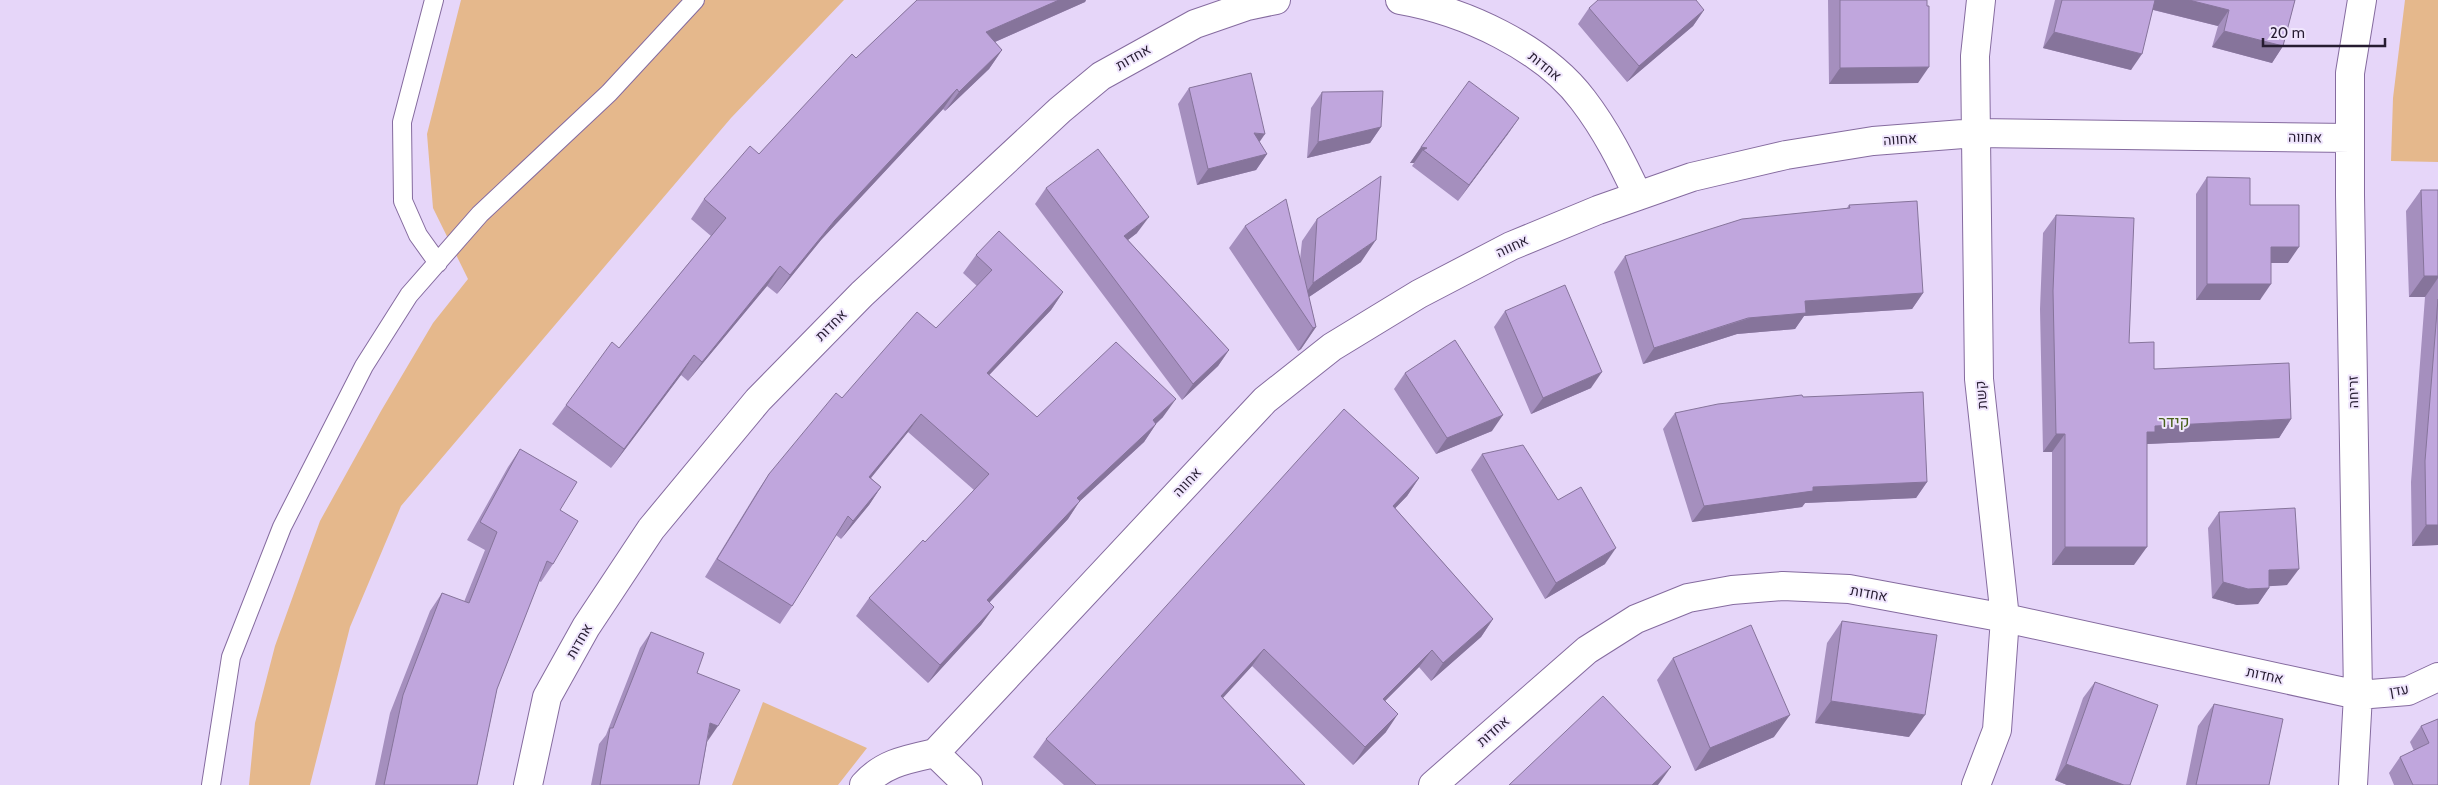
<svg xmlns="http://www.w3.org/2000/svg" width="2438" height="785" font-family="Cabin,Heebo,sans-serif">
	<style>
		.green { fill: #e5b88c }
		.lines { fill: none; stroke-linecap: round; stroke-linejoin: round }
		.service-casing { stroke: #856b9f; stroke-width: 20 }
		.minor-casing { stroke: #856b9f; stroke-width: 30 }
		.service { stroke: #fff; stroke-width: 18 }
		.minor { stroke: #fff; stroke-width: 28 }
		.wall { fill: #a58fbe }
		.shaded-wall { fill: #86749b }
		.building { fill: #c0a6dd; stroke: #86749b }
		.labels { text-anchor: middle; dominant-baseline: central; stroke-width: 4; stroke-linejoin: round; paint-order: stroke }
		.street-label { font-size: 14px; fill: #261c31; stroke: #f0e6fd }
		.quarter-label { font-size: 16px; fill: #49611a; stroke: #f0e6fd }
	</style>
	<rect width="100%" height="100%" fill="#e6d6f9"/>
	<path class="green" d="M 461,0 L 844,0 L 731,118 L 401,506 L 350,627 L 310,785 L 249,785 L 255,723 L 275,646 L 320,521 L 381,411 L 433,323 L 468,279 L 433,208 L 427,134 Z
		M 2405,0 L 2438,0 L 2438,162 L 2391,161 L 2393,98 Z
		M 763,702 L 867,748 L 838,785 L 732,785 Z"/>
	<g class="lines">
		<defs>
			<path id="service" d="M 434,0 L 402,122 L 403,201 L 418,235 L 438,263
				M 211,785 L 231,657 L 282,527 L 364,366 L 409,295 L 480,214 L 609,93 L 695,0"/>
			<path id="minor" d="M 1400,0 C 1464,11 1543,47 1583,100 C 1606,130 1622,162 1638,196
				M 935,753 L 968,785
				M 528,785 L 547,697 L 586,627 L 651,529 L 758,400 L 862,294 L 1060,110 L 1101,76 L 1195,24 L 1247,6 L 1276,0
				M 864,785 C 883,763 908,759 935,753 L 1265,400 L 1332,347 L 1419,294 L 1511,246 L 1598,210 L 1692,177 L 1786,155 L 1873,141 L 1976,133 L 2350,138
				M 1433,785 L 1587,650 L 1636,619 L 1688,598 L 1732,590 L 1783,586 L 1849,589 L 2005,618 L 2358,695 L 2408,691 L 2438,677
				M 1976,785 L 1997,730 L 2005,618 L 1979,379 L 1975,56 L 1981,0
				M 2353,785 L 2358,695 L 2350,195 L 2350,73 L 2362,0"/>
		</defs>
		<use href="#service" class="service-casing"/>
		<use href="#minor" class="minor-casing"/>
		<use href="#service" class="service"/>
		<use href="#minor" class="minor"/>
	</g>
	<path class="wall" d="M 917,0 L 1086,0 L 1085,2 L 995,42 L 1002,50 L 989,69 L 945,111 L 943,109 L 821,240 L 777,294 L 767,286 L 688,381 L 681,375 L 611,468 L 552,424 L 566,405 L 619,348 L 711,236 L 691,219 L 704,199 L 759,154 L 856,58 Z
		M 1828,0 L 1927,0 L 1918,83 L 1829,84 Z
		M 2055,0 L 2295,0 L 2283,46 L 2272,63 L 2212,47 L 2218,26 L 2153,10 L 2131,70 L 2043,48 Z
		M 1589,8 L 1704,10 L 1693,26 L 1627,82 L 1578,24 Z
		M 1189,88 L 1259,143 L 1267,154 L 1256,170 L 1197,185 L 1178,104 Z
		M 1322,92 L 1381,127 L 1370,143 L 1307,158 L 1311,108 Z
		M 1519,118 L 1458,201 L 1412,166 L 1414,163 L 1410,163 L 1421,147 Z
		M 2207,177 L 2288,263 L 2271,263 L 2260,300 L 2196,300 L 2196,194 Z
		M 1046,188 L 1137,233 L 1128,240 L 1229,350 L 1218,366 L 1182,400 L 1035,204 Z
		M 2421,190 L 2438,190 L 2438,545 L 2412,546 L 2411,482 L 2425,297 L 2409,297 L 2406,211 Z
		M 1849,205 L 1923,293 L 1912,309 L 1804,316 L 1795,329 L 1737,334 L 1643,364 L 1614,272 L 1625,256 L 1847,208 Z
		M 2056,215 L 2129,343 L 2154,369 L 2291,419 L 2279,438 L 2147,444 L 2134,565 L 2052,565 L 2052,452 L 2043,452 L 2040,309 L 2043,233 Z
		M 1317,219 L 1361,262 L 1309,297 L 1316,327 L 1301,349 L 1298,351 L 1229,248 L 1245,226 L 1300,260 L 1302,241 Z
		M 976,255 L 1063,292 L 1051,310 L 989,375 L 1037,417 L 1163,417 L 1156,424 L 1144,442 L 1079,502 L 1068,519 L 989,602 L 994,607 L 981,625 L 928,683 L 856,616 L 869,598 L 925,542 L 974,490 L 908,432 L 871,478 L 881,487 L 869,505 L 841,539 L 836,535 L 792,606 L 780,624 L 705,577 L 757,492 L 769,474 L 842,398 L 936,328 L 977,286 L 963,273 Z
		M 1505,311 L 1591,388 L 1531,414 L 1494,327 Z
		M 1405,373 L 1492,431 L 1436,454 L 1394,389 Z
		M 1803,397 L 1927,482 L 1916,498 L 1805,503 L 1802,507 L 1692,522 L 1663,429 L 1675,413 Z
		M 520,449 L 560,510 L 553,564 L 541,582 L 539,581 L 497,689 L 477,785 L 375,785 L 390,713 L 430,611 L 442,593 L 464,602 L 485,550 L 467,540 L 508,467 Z
		M 1482,454 L 1558,500 L 1605,564 L 1545,599 L 1471,470 Z
		M 1419,478 L 1407,496 L 1395,508 L 1493,619 L 1481,637 L 1431,681 L 1419,667 L 1385,701 L 1386,732 L 1353,765 L 1252,666 L 1223,698 L 1305,785 L 1064,785 L 1033,757 L 1046,739 Z
		M 2219,512 L 2287,585 L 2269,586 L 2269,588 L 2258,604 L 2237,605 L 2212,598 L 2208,528 Z
		M 1842,621 L 1909,737 L 1815,723 L 1827,643 Z
		M 651,632 L 697,673 L 707,742 L 699,785 L 591,785 L 599,744 L 606,735 L 640,648 Z
		M 1673,658 L 1774,737 L 1695,771 L 1657,680 Z
		M 2095,682 L 2130,785 L 2067,785 L 2055,780 L 2083,698 Z
		M 2214,704 L 2269,785 L 2186,785 L 2198,726 Z
		M 2438,719 L 2438,785 L 2394,785 L 2389,773 L 2400,757 L 2414,751 L 2410,742 L 2421,726 Z"/>
	<path class="shaded-wall" d="M 1059,0 L 1086,0 L 1085,2 L 972,52 L 986,32 Z
		M 2152,0 L 2189,0 L 2229,10 L 2218,26 L 2146,8 Z
		M 1704,10 L 1693,26 L 1627,82 L 1639,66 Z
		M 2224,31 L 2283,46 L 2272,63 L 2212,47 Z
		M 2054,32 L 2142,54 L 2131,70 L 2043,48 Z
		M 1002,50 L 989,69 L 945,111 L 959,92 Z
		M 1929,67 L 1918,83 L 1829,84 L 1840,68 Z
		M 957,89 L 943,109 L 821,240 L 777,294 L 790,275 L 835,220 Z
		M 1519,118 L 1508,134 L 1458,201 L 1469,185 Z
		M 1381,127 L 1370,143 L 1307,158 L 1318,142 Z
		M 1254,133 L 1265,134 L 1254,150 Z
		M 1421,147 L 1427,148 L 1423,150 L 1414,163 L 1410,163 Z
		M 1267,154 L 1256,170 L 1197,185 L 1208,169 Z
		M 1149,217 L 1137,233 L 1112,252 L 1124,236 Z
		M 1376,240 L 1361,262 L 1297,305 L 1313,283 Z
		M 2271,247 L 2299,247 L 2288,263 L 2260,263 Z
		M 780,266 L 767,286 L 688,381 L 702,362 Z
		M 2424,276 L 2438,276 L 2438,278 L 2425,297 L 2409,297 Z
		M 2207,284 L 2271,284 L 2260,300 L 2196,300 Z
		M 1063,292 L 1051,310 L 974,391 L 987,373 Z
		M 1923,293 L 1912,309 L 1804,316 L 1795,329 L 1737,334 L 1643,364 L 1654,348 L 1805,301 Z
		M 1316,327 L 1301,349 L 1298,351 L 1313,328 Z
		M 1229,350 L 1218,366 L 1182,400 L 1193,384 Z
		M 694,355 L 681,375 L 611,468 L 624,449 Z
		M 1602,372 L 1591,388 L 1531,414 L 1543,398 Z
		M 1176,399 L 1163,417 L 1140,438 L 1153,420 Z
		M 921,414 L 908,432 L 857,495 L 869,477 Z
		M 1503,415 L 1492,431 L 1436,454 L 1447,438 Z
		M 2291,419 L 2279,438 L 2147,444 L 2147,432 L 2155,426 Z
		M 1156,424 L 1144,442 L 1079,502 L 1068,519 L 975,618 L 987,600 L 1077,498 Z
		M 2056,434 L 2065,434 L 2052,452 L 2043,452 Z
		M 1419,478 L 1407,496 L 1381,523 L 1393,506 Z
		M 1927,482 L 1916,498 L 1805,503 L 1802,507 L 1692,522 L 1704,506 L 1813,487 Z
		M 881,487 L 869,505 L 841,539 L 853,521 Z
		M 2426,525 L 2438,525 L 2438,545 L 2412,546 Z
		M 2065,547 L 2147,547 L 2134,565 L 2052,565 Z
		M 1616,548 L 1605,564 L 1545,599 L 1556,583 Z
		M 2299,569 L 2287,585 L 2258,587 L 2269,570 Z
		M 2223,582 L 2269,588 L 2258,604 L 2237,605 L 2212,598 Z
		M 994,607 L 981,625 L 928,683 L 940,665 Z
		M 1493,619 L 1481,637 L 1431,681 L 1443,663 Z
		M 1264,649 L 1252,666 L 1208,714 L 1221,696 Z
		M 1432,650 L 1419,667 L 1370,716 L 1383,699 Z
		M 1831,701 L 1925,715 L 1909,737 L 1815,723 Z
		M 1398,714 L 1386,732 L 1353,765 L 1365,747 Z
		M 1790,715 L 1774,737 L 1695,771 L 1710,748 Z
		M 710,723 L 718,726 L 707,742 Z
		M 2066,764 L 2124,785 L 2067,785 L 2055,780 Z
		M 1671,767 L 1658,785 L 1652,785 Z"/>
	<path class="building" d="M 917,0 L 1059,0 L 986,32 L 1002,50 L 959,92 L 957,89 L 835,220 L 790,275 L 780,266 L 702,362 L 694,355 L 624,449 L 566,405 L 612,342 L 619,348 L 726,218 L 704,199 L 750,146 L 759,154 L 852,54 L 856,58 Z
		M 1598,0 L 1696,0 L 1704,10 L 1639,66 L 1589,8 Z
		M 1840,0 L 1927,0 L 1927,6 L 1929,6 L 1929,67 L 1840,68 Z
		M 2062,0 L 2155,0 L 2142,54 L 2054,32 Z
		M 2189,0 L 2295,0 L 2283,46 L 2224,31 L 2229,10 Z
		M 1251,73 L 1265,134 L 1254,133 L 1267,154 L 1208,169 L 1189,88 Z
		M 1469,81 L 1519,118 L 1469,185 L 1423,150 L 1427,148 L 1421,147 Z
		M 1383,91 L 1381,127 L 1318,142 L 1322,92 Z
		M 1098,149 L 1149,217 L 1124,236 L 1229,350 L 1193,384 L 1046,188 Z
		M 1381,176 L 1376,240 L 1313,283 L 1317,219 Z
		M 2207,177 L 2250,178 L 2250,205 L 2299,205 L 2299,247 L 2271,247 L 2271,284 L 2207,284 Z
		M 2421,190 L 2438,190 L 2438,276 L 2424,276 Z
		M 1286,199 L 1316,327 L 1313,328 L 1245,226 Z
		M 1917,201 L 1923,293 L 1805,301 L 1806,313 L 1748,318 L 1654,348 L 1625,256 L 1742,219 L 1850,208 L 1849,205 Z
		M 2056,215 L 2134,218 L 2129,343 L 2154,342 L 2154,369 L 2289,363 L 2291,419 L 2155,426 L 2155,432 L 2147,432 L 2147,547 L 2065,547 L 2065,434 L 2056,434 L 2053,291 Z
		M 999,231 L 1063,292 L 987,373 L 1037,417 L 1116,342 L 1176,399 L 1153,420 L 1156,424 L 1077,498 L 1080,501 L 987,600 L 994,607 L 940,665 L 869,598 L 923,540 L 925,542 L 989,474 L 921,414 L 869,477 L 881,487 L 853,521 L 848,516 L 792,606 L 717,559 L 769,474 L 836,393 L 842,398 L 917,312 L 936,328 L 992,270 L 976,255 Z
		M 1565,285 L 1602,372 L 1543,398 L 1505,311 Z
		M 2438,299 L 2438,525 L 2426,525 L 2425,461 Z
		M 1455,340 L 1503,415 L 1447,438 L 1405,373 Z
		M 1923,392 L 1927,482 L 1813,487 L 1813,491 L 1704,506 L 1675,413 L 1718,404 L 1802,395 L 1803,397 Z
		M 1344,409 L 1419,478 L 1393,506 L 1493,619 L 1443,663 L 1432,650 L 1383,699 L 1398,714 L 1365,747 L 1264,649 L 1221,696 L 1305,785 L 1096,785 L 1046,739 Z
		M 1523,445 L 1558,500 L 1581,487 L 1616,548 L 1556,583 L 1482,454 Z
		M 520,449 L 577,482 L 560,510 L 578,521 L 553,564 L 547,561 L 497,689 L 477,785 L 384,785 L 403,695 L 442,593 L 469,603 L 497,532 L 480,522 Z
		M 2295,508 L 2299,569 L 2269,570 L 2269,588 L 2248,589 L 2223,582 L 2219,512 Z
		M 1842,621 L 1937,635 L 1925,715 L 1831,701 Z
		M 1751,625 L 1790,715 L 1710,748 L 1673,658 Z
		M 651,632 L 704,653 L 697,673 L 740,690 L 718,726 L 710,723 L 699,785 L 600,785 L 610,728 L 613,728 Z
		M 2095,682 L 2158,705 L 2130,785 L 2124,785 L 2066,764 Z
		M 1603,696 L 1671,767 L 1652,785 L 1509,785 Z
		M 2214,704 L 2283,719 L 2269,785 L 2196,785 Z
		M 2438,719 L 2438,785 L 2413,785 L 2400,757 L 2429,743 L 2421,726 Z"/>
	<g class="labels">
		<g class="street-label">
			<text transform="translate(1133 57) rotate(-30)">אחדות</text>
			<text transform="translate(1545 66) rotate(39)">אחדות</text>
			<text transform="translate(2305 137) rotate(1)">אחווה</text>
			<text transform="translate(1900 139) rotate(-4)">אחווה</text>
			<text transform="translate(1512 246) rotate(-25)">אחווה</text>
			<text transform="translate(831 325) rotate(-45)">אחדות</text>
			<text transform="translate(2353 392) rotate(-91)">זריחה</text>
			<text transform="translate(1981 395) rotate(-95)">קשת</text>
			<text transform="translate(1187 482) rotate(-47)">אחווה</text>
			<text transform="translate(1869 593) rotate(10)">אחדות</text>
			<text transform="translate(579 641) rotate(-60)">אחדות</text>
			<text transform="translate(2265 675) rotate(12)">אחדות</text>
			<text transform="translate(2399 690) rotate(-10)">עדן</text>
			<text transform="translate(1493 731) rotate(-42)">אחדות</text>
		</g>
		<g class="quarter-label">
			<text x="2174" y="421">קידר</text>
		</g>
	</g>
	<path d="M2263 38v8h122v-8" fill="none" stroke="#261c31" stroke-width="2.5"/>
	<text x="2270" y="38" font-size="15" fill="#261c31" stroke="#f0e6fd" stroke-width="4" paint-order="stroke">20 m</text>
</svg>
